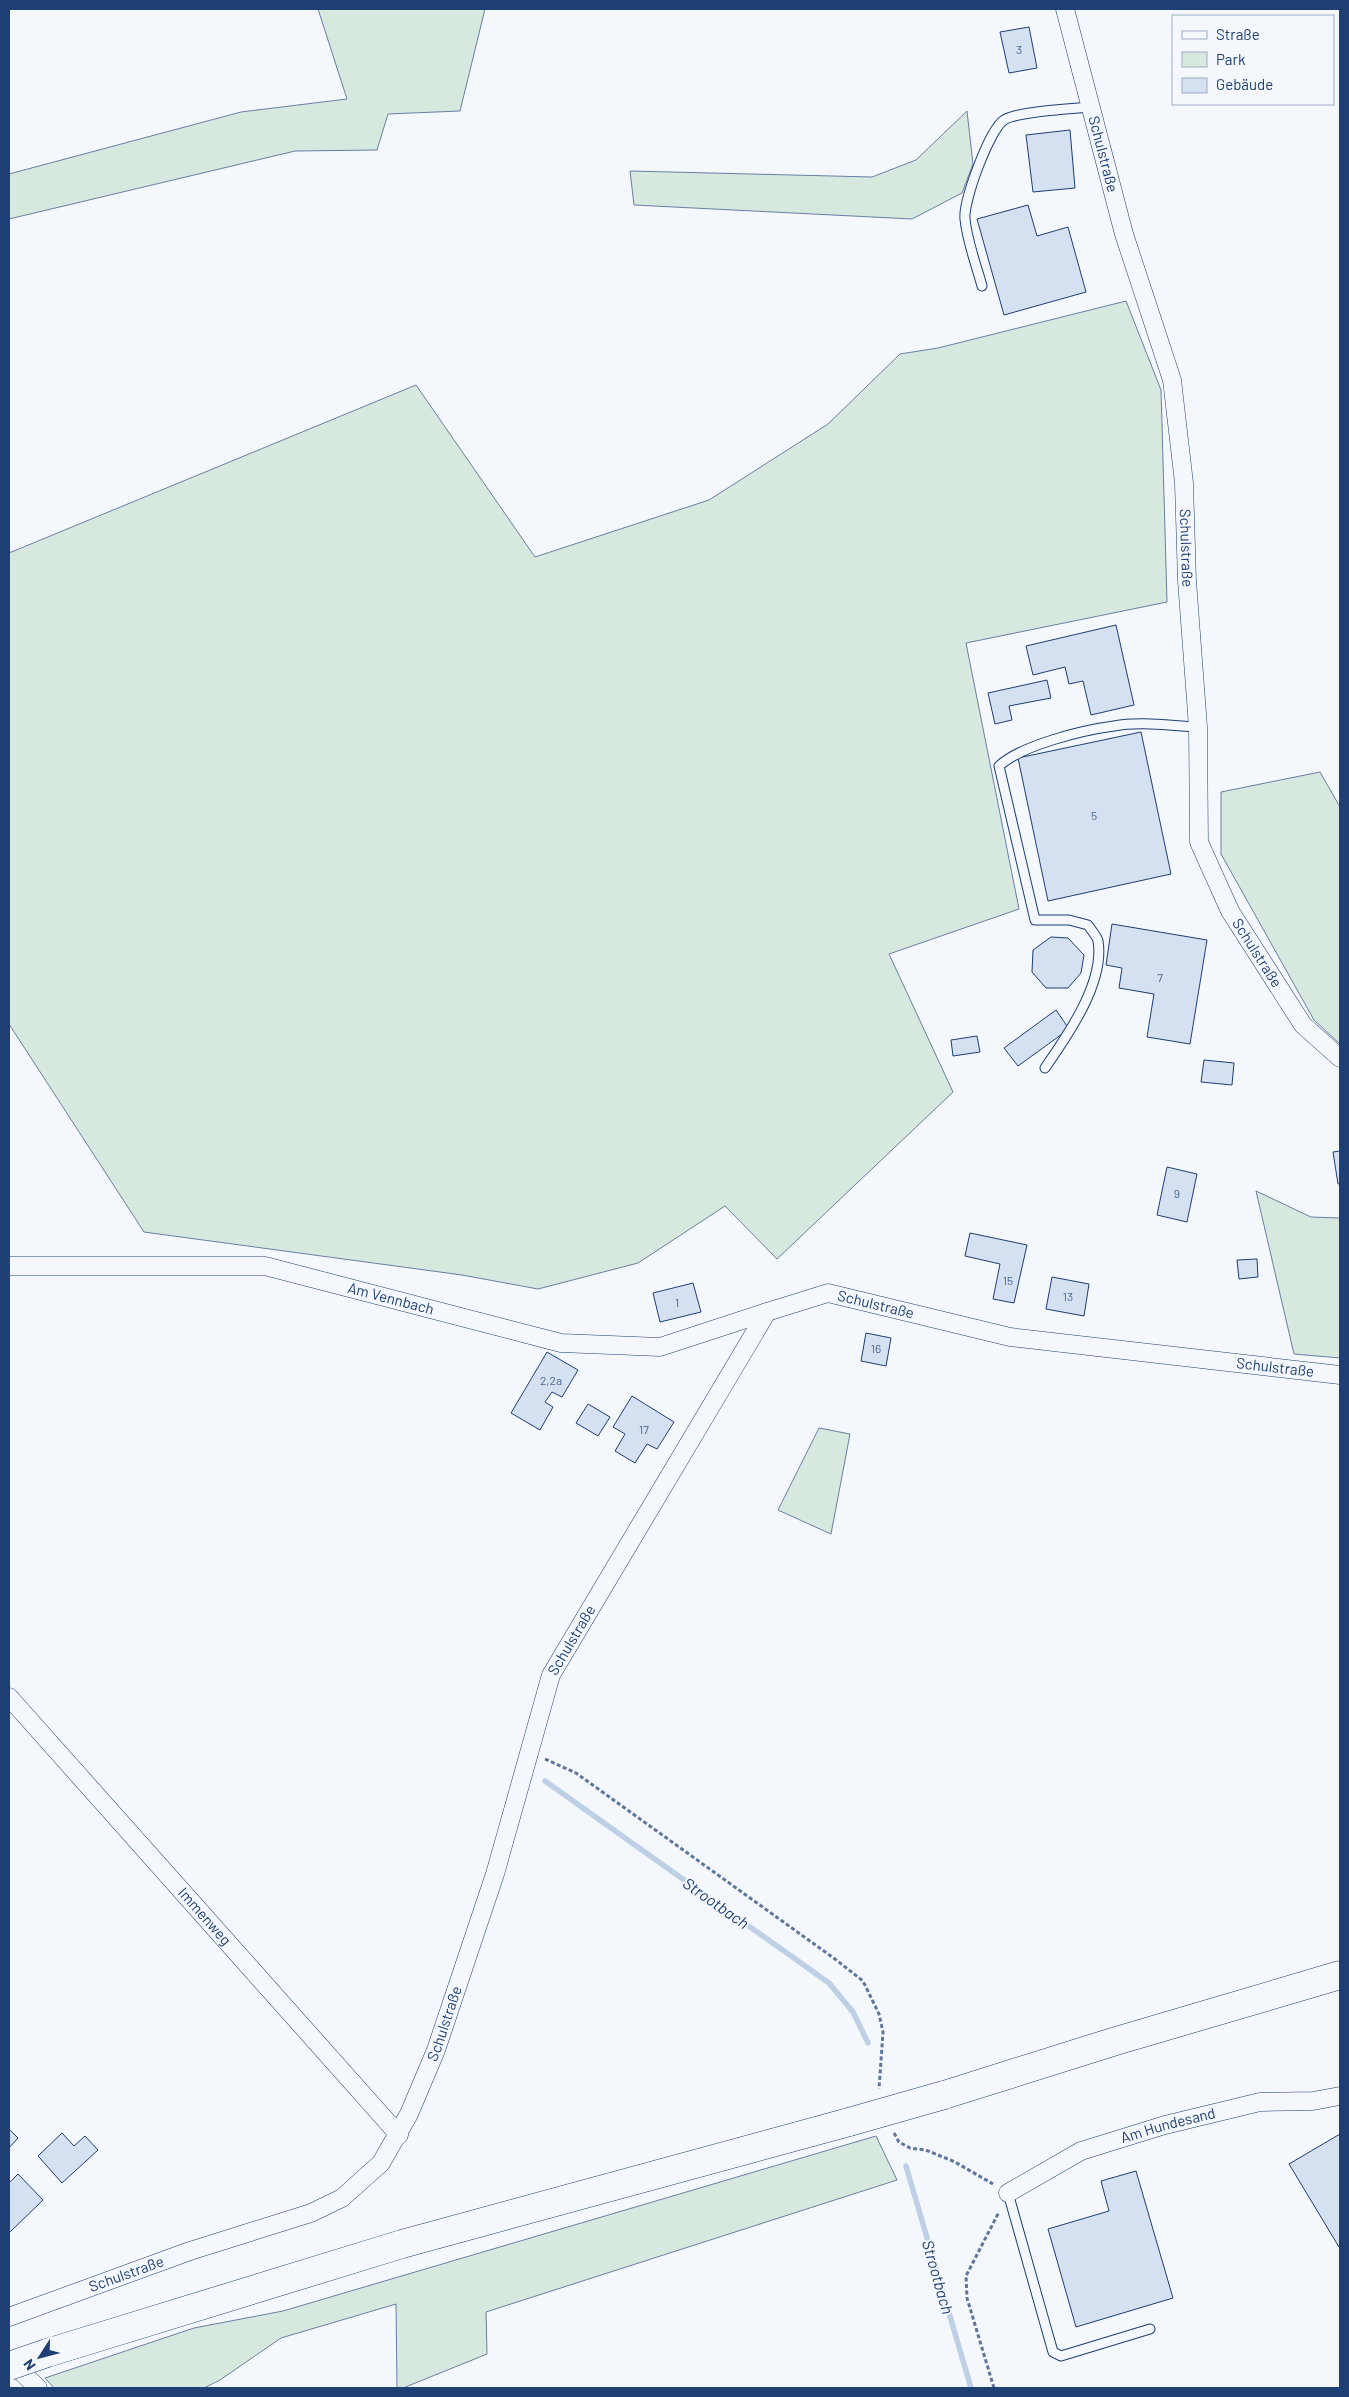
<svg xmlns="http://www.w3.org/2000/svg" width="1349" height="2397" viewBox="0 0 1349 2397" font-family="Barlow,sans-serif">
<rect width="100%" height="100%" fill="#f4f7fb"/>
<g fill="#d7e8df" stroke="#687fa3">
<path d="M318,9H485L460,111L388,114L377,150L295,151L9,219V174L241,112L347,99Z"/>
<path d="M967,111L973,164L962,193L912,219L634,205L630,171L872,177L916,160Z"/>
<path d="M1126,301L1161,390L1167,602L966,643L1019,909L889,954L953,1092L777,1259L725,1206L638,1263L538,1289L462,1275L144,1232L9,1024V553L416,385L535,557L709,500L828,424L900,354L938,348Z"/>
<path d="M1320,772L1340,807V1044L1314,1020L1221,854V792Z"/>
<path d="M1256,1191L1311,1217L1340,1218V1358L1294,1354Z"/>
<path d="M819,1428L850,1434L831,1534L778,1510Z"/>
<path d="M876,2136L897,2180L486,2312L487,2354L403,2388H397L396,2304L281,2338L220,2380L204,2388H54L45,2378L194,2328L283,2311Z"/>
</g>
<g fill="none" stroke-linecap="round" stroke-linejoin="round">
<g stroke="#bed0e5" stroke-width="5.5">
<path d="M545,1781L829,1983L853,2012L868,2043"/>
<path d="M906,2166L971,2388"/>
</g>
</g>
<g fill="#d5e0f0" stroke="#1d3f73">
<path d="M1029,27L1037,68L1009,73L1000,32Z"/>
<path d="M1070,130L1075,188L1033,192L1026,135Z"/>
<path d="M1028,205L1037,236L1068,227L1086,292L1004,315L977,219Z"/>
<path d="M1116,625L1134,705L1091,715L1083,681L1069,684L1065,667L1033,675L1026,646Z"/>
<path d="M1047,680L1051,698L1009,706L1012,720L995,724L988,693Z"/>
<path d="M1141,732L1171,874L1048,901L1018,758Z"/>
<path d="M1112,924L1207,940L1190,1044L1147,1037L1154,994L1119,988L1122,968L1106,965Z"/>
<path d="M1051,937L1068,938L1084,955L1081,973L1068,988H1046L1032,972L1033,950Z"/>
<path d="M1056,1010L1069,1029L1018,1066L1004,1048Z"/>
<path d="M977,1036L980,1052L953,1056L951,1040Z"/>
<path d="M1204,1060L1234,1063L1232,1085L1201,1082Z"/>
<path d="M1340,1151V1184H1338L1333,1152Z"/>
<path d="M1167,1167L1197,1174L1187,1222L1157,1215Z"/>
<path d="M970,1233L1027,1245L1014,1303L993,1299L1000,1264L965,1256Z"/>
<path d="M1257,1259L1258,1277L1239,1279L1237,1260Z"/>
<path d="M1052,1277L1089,1284L1084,1316L1046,1309Z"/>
<path d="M693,1283L701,1312L660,1322L653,1293Z"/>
<path d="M866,1333L891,1338L886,1366L861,1361Z"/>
<path d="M547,1352L578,1370L562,1397L552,1392L545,1402L553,1407L540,1430L511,1413Z"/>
<path d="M632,1396L674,1422L657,1449L647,1444L635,1463L615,1451L625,1434L613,1427Z"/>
<path d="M588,1404L610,1417L598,1436L576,1423Z"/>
<path d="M9,2129L18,2138L9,2148Z"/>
<path d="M62,2133L74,2146L85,2136L98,2150L62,2183L38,2156Z"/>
<path d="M1340,2134V2246L1339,2247L1289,2164Z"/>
<path d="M1136,2171L1173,2298L1076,2327L1048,2229L1109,2211L1101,2181Z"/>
<path d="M18,2174L43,2200L9,2233V2183Z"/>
</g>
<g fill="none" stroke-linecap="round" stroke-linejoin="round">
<defs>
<g id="service">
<path d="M982,286C976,264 967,241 965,219C963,202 989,130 1004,120C1018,111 1071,109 1091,107"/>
<path d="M1045,1068C1067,1036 1105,983 1098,941C1097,936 1091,930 1088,925L1069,920H1035L999,766C1022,745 1083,730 1114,726C1141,721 1171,726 1198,727"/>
<path d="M1008,2193L1053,2352L1061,2356L1150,2329"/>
</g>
<g id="minor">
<path id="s1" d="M1065,9L1124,234L1172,380L1184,483L1187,581L1198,727L1199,842L1230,911L1303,1025L1340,1058"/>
<path id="s2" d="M9,1266H265L561,1343L660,1347L767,1312"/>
<path id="s3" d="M9,1697L399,2135"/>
<path id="s4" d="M1008,2193L1081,2151L1165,2125L1260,2102L1313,2101L1340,2096"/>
<path id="s5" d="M9,2317L190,2251L311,2213L342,2198L381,2163L409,2114L436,2050L495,1874L551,1675L767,1312L828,1293L1010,1337L1340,1375"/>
<path d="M9,2360L38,2388"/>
</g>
<g id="primary">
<path d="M944,2095L1116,2041L1340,1975"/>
<path d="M47,2353L402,2244L849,2122"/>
</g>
</defs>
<use href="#service" stroke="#1d3f73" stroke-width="11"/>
<use href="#minor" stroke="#1d3f73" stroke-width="19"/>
<use href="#primary" stroke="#1d3f73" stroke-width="29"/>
<g stroke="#5e769c" stroke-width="3" stroke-dasharray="4 2.5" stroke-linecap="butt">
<path d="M545,1759L576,1773L835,1959L863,1981L879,2014L883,2032L879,2089"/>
<path d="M894,2133L899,2142L910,2148L926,2150L955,2162L993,2184"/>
<path d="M994,2388L967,2298L966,2276L999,2212"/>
</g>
<use href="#service" stroke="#f4f7fb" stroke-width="9"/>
<use href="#minor" stroke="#f4f7fb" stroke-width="18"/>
<use href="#primary" stroke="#f4f7fb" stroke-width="28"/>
<defs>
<g id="primary-bridge">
<path d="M849,2122L944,2095"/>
<path d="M9,2366L47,2353"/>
</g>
</defs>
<use href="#primary-bridge" stroke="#1d3f73" stroke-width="29" stroke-linecap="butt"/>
<use href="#primary-bridge" stroke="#f4f7fb" stroke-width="28"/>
</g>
<g text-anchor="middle" stroke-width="4" stroke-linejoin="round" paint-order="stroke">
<g font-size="12" fill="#4b6792">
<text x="1019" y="54">3</text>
<text x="1094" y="820">5</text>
<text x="1160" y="982">7</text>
<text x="1177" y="1198">9</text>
<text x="1008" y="1285">15</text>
<text x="1068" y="1301">13</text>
<text x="677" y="1307">1</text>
<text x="876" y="1353">16</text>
<text x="551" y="1385">2,2a</text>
<text x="644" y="1434">17</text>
</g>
<g font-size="15" fill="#1d3f73" stroke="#f4f7fb">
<text dy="5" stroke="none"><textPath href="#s1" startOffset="150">Schulstraße</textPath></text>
<text dy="5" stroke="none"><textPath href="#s1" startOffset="555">Schulstraße</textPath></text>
<text dy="5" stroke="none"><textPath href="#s1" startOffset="975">Schulstraße</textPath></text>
<text dy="5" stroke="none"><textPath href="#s2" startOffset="386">Am Vennbach</textPath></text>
<text dy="5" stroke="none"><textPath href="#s5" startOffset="1460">Schulstraße</textPath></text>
<text dy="5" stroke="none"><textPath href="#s5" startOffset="1865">Schulstraße</textPath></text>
<text dy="5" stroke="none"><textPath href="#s5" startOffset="965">Schulstraße</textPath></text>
<text dy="5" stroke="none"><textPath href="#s3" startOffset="294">Immenweg</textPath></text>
<text dy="5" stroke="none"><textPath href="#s5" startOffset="560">Schulstraße</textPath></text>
<text dy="5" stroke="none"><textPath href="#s4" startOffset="175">Am Hundesand</textPath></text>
<text dy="5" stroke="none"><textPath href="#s5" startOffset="125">Schulstraße</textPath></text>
</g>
<g font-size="16" font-style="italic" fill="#1d3f73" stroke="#f4f7fb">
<text transform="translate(716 1903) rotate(35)" y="6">Strootbach</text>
<text transform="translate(938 2277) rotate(74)" y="6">Strootbach</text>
</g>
</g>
<rect width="1349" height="2397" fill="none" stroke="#1d3f73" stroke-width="20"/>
<rect x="1172" y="15" width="162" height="90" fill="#f4f7fb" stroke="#9eadc5"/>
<rect x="1182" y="31" width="25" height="8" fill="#f4f7fb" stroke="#9eadc5"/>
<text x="1216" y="40" font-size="15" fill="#1d3f73">Straße</text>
<rect x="1182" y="52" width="25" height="15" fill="#d7e8df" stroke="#9eadc5"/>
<text x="1216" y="65" font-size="15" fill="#1d3f73">Park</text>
<rect x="1182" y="78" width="25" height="15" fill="#d5e0f0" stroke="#9eadc5"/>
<text x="1216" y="90" font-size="15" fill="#1d3f73">Gebäude</text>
<g transform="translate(40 2357) rotate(234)" stroke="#f4f7fb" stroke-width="4" paint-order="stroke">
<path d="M0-4L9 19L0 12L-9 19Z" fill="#1d3f73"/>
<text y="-8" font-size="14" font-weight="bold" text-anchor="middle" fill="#1d3f73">N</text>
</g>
</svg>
